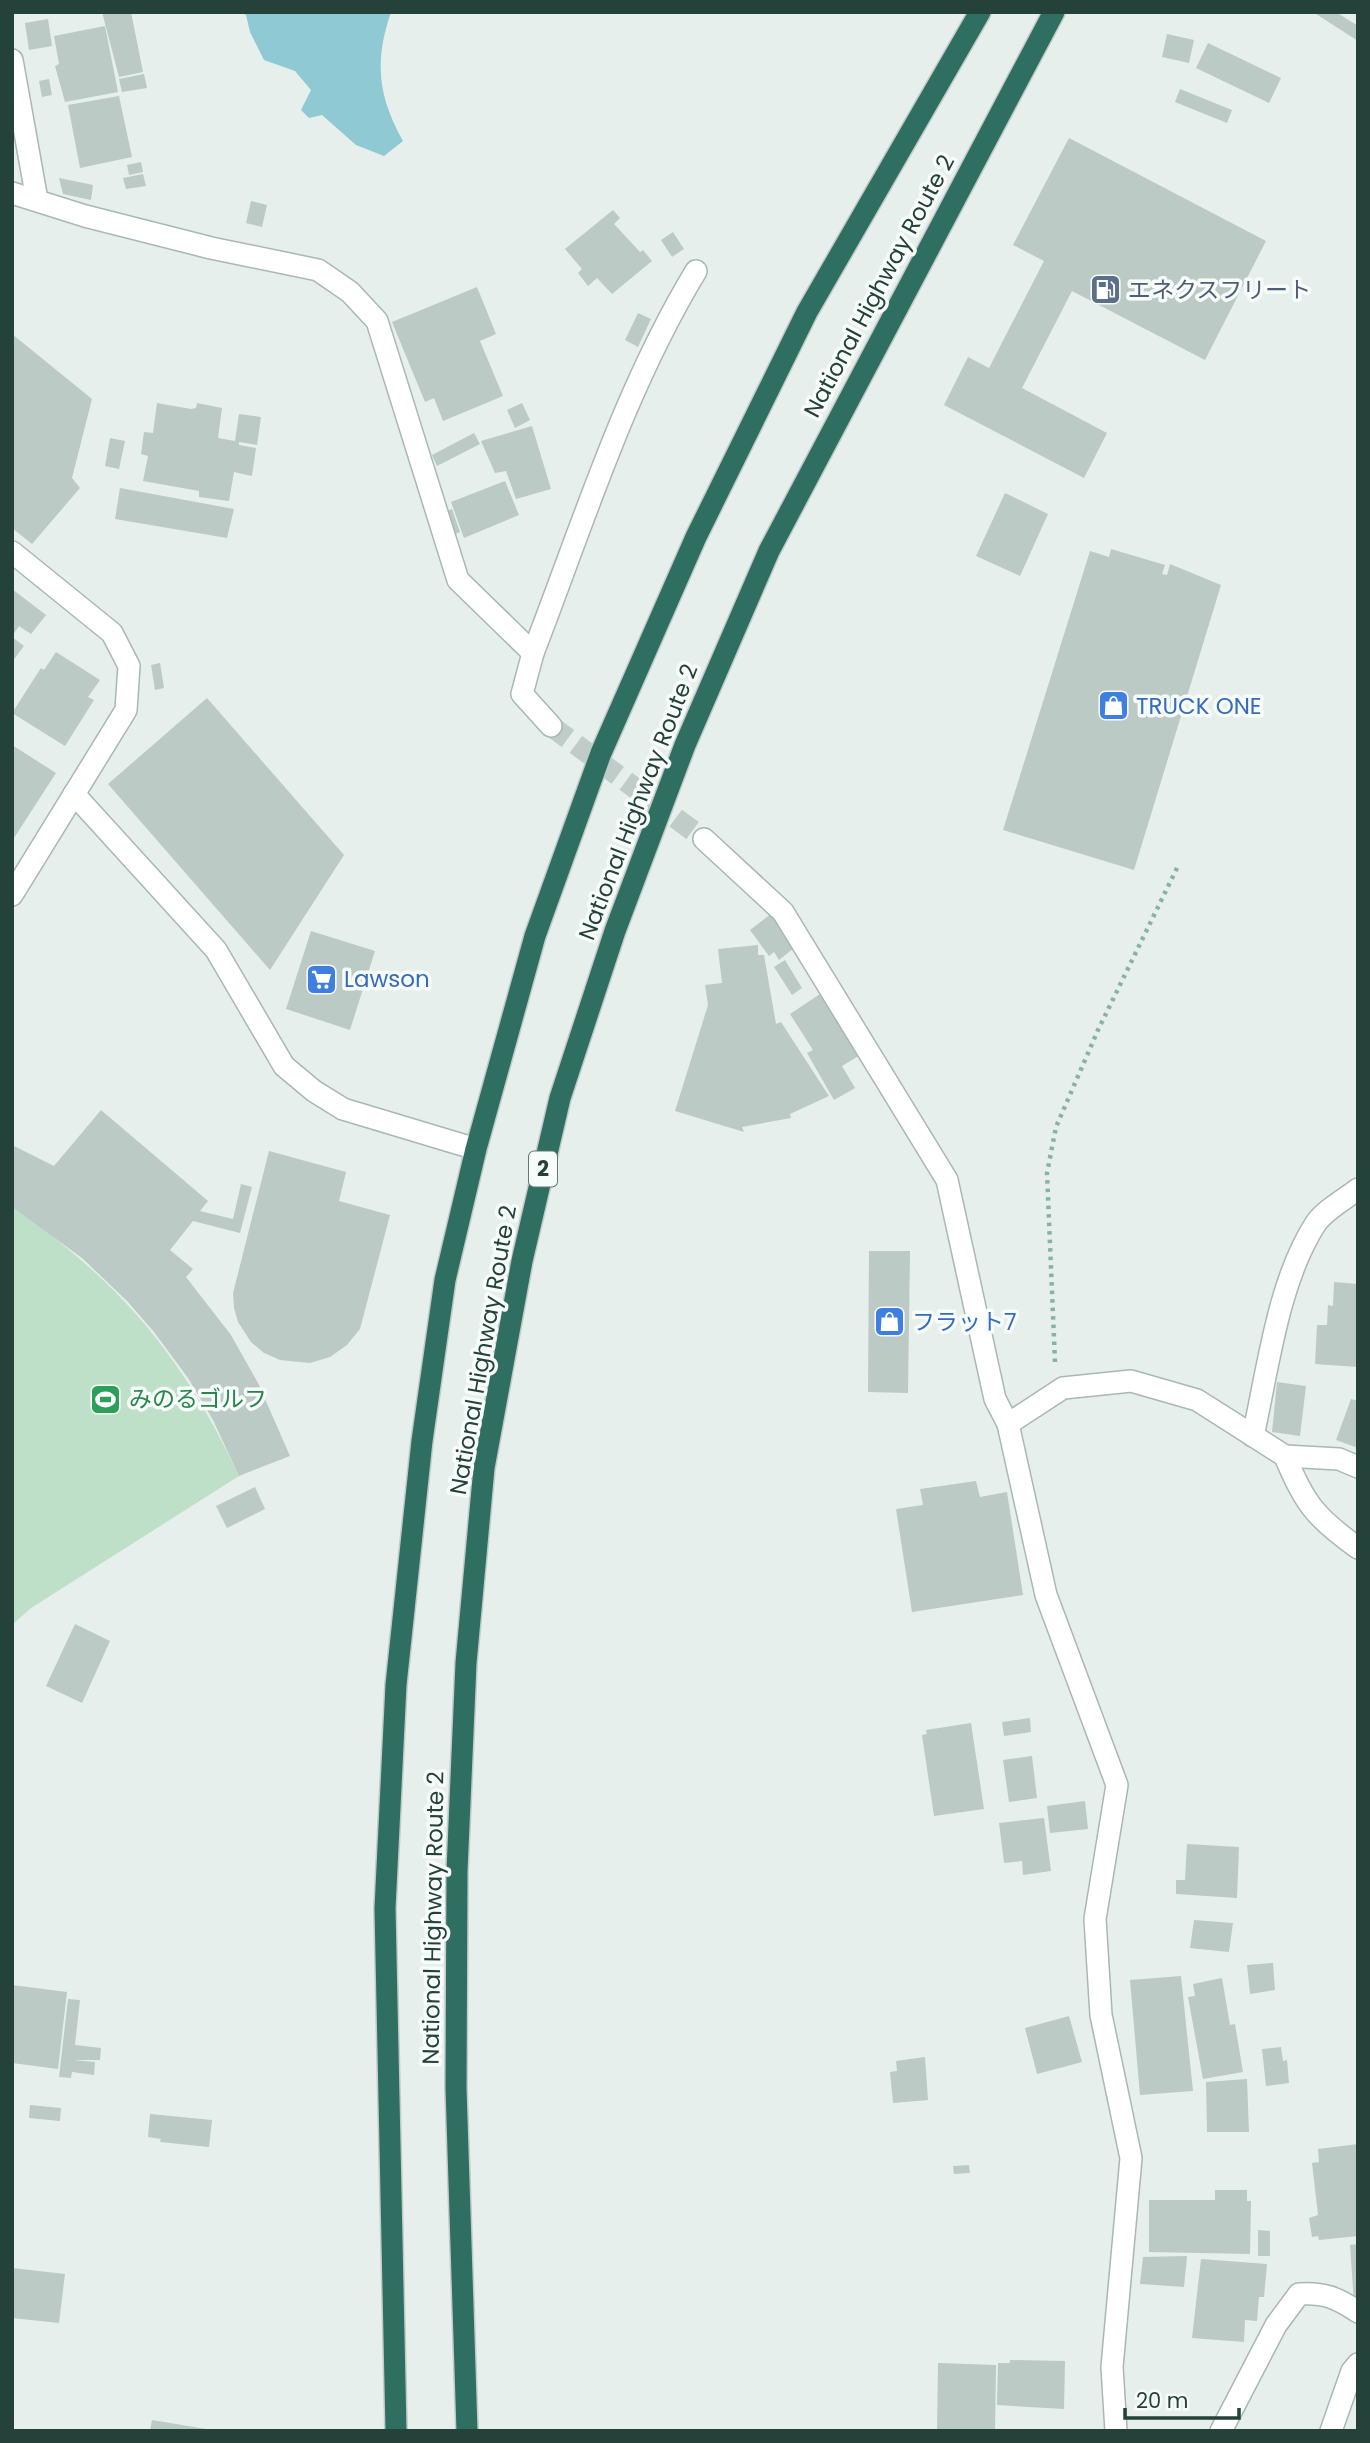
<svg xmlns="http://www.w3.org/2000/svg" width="1370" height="2443" viewBox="0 0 1370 2443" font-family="Poppins,'Noto Sans JP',sans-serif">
<rect width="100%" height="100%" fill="#e6efeb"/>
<path fill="#bfe0c8" d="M12,1207C121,1282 183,1357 239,1476L31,1608L12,1625Z"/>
<path fill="#8ec9d4" d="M240,12H391C374,62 378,96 403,141L384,156L356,145L322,115L309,118L301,110L311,90L295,71L264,60L250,32L246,15Z"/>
<g fill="#bbcac4">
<path d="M102,12H131L143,72L119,77Z"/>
<path d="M1313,12H1336L1358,26V41Z"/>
<path d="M48,19L52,46L29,50L25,23Z"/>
<path d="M105,26L118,92L65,102L55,66L59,64L54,36Z"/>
<path d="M1167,34L1194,40L1189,63L1162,57Z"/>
<path d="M1208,43L1281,78L1269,103L1196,68Z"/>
<path d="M144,74L147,88L122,92L119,79Z"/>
<path d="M49,79L52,95L42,97L39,81Z"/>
<path d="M1180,89L1232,110L1227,123L1175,102Z"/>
<path d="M119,96L132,157L80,168L68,105Z"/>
<path d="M1069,138L1266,241L1205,360L1072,291L1022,388L1107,433L1084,478L944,405L968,357L989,368L1044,261L1013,245Z"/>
<path d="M141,162L143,172L129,175L127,165Z"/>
<path d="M143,174L146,186L126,189L123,178Z"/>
<path d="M59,178L93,185L91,200L63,194Z"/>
<path d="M251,201L267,205L262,227L246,223Z"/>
<path d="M613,210L620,218L614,224L640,252L643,250L652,261L612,294L597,278L588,286L578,273L582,269L565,249Z"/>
<path d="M673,232L684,249L672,257L661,240Z"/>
<path d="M477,287L496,334L480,341L503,396L443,421L434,398L425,402L392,322Z"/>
<path d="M638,313L651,319L638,347L625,340Z"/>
<path d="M12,334L92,399L72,478L80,488L32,544L12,528Z"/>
<path d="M157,403L191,409L196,408L197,403L222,408L218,438L235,441L239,414L261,417L257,445L239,442V445L256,448L252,476L234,472L229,501L199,497V491L143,481L148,456L141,454L144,432L153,433Z"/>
<path d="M522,403L530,420L515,428L507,410Z"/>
<path d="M532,426L551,489L516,499L506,471L495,473L481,441Z"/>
<path d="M474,433L480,444L437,466L432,455Z"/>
<path d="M110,438L125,441L119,469L105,466Z"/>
<path d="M505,481L519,515L464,538L451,502Z"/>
<path d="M120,488L234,509L227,538L115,519Z"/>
<path d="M1005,493L1048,514L1020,576L976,556Z"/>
<path d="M452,509L460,532L451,536L442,513Z"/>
<path d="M1111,549L1165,565L1162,574L1167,575L1170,564L1221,585L1134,870L1003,830L1090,551L1109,557Z"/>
<path d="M12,589L46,615L31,634L19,626L12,636Z"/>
<path d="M12,637L24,646L12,662Z"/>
<path d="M56,652L100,680L88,697L94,700L65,746L12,713L41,668L44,670Z"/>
<path d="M160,663L164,688L155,690L151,665Z"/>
<path d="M207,698L344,855L270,970L108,784Z"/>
<path d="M12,745L56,773L12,841Z"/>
<path d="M771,914L798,945L779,960L774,952L769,956L750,930Z"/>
<path d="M311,931L375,951L350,1030L286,1009Z"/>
<path d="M758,945V955H764L776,1024L781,1022L829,1096L790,1114L791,1118L742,1127L744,1132L675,1111L708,1005L705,985L722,983L718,949Z"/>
<path d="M785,960L802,988L792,995L774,967Z"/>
<path d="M820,994L865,1052L842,1066L855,1088L834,1100L807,1053L813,1050L790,1014Z"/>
<path d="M101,1110L208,1201L200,1211L233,1219L241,1184L252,1187L240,1233L193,1221L170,1250L193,1269L186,1277L231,1335L258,1383L290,1456L239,1476L213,1420L188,1378L154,1332L127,1301L82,1258L12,1207V1145L54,1166Z"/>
<path d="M269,1151L346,1172L339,1201L390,1215L360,1329L347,1345L330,1357L310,1363L280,1360L264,1353L251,1342L238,1322L234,1308L233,1293Z"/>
<path d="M869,1251H910L908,1393L868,1392Z"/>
<path d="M1334,1282L1358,1284V1367L1315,1364L1317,1325H1327L1328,1305L1333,1306Z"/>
<path d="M1277,1382L1306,1386L1300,1436L1272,1432Z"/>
<path d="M1351,1399L1358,1401V1448L1336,1440Z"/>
<path d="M976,1481L980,1497L1007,1492L1023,1595L912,1612L896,1509L923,1505L920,1489Z"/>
<path d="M255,1487L265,1509L227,1528L216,1506Z"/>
<path d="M75,1624L110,1641L82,1703L46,1686Z"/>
<path d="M1030,1718L1031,1732L1004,1736L1002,1722Z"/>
<path d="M971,1723L984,1809L934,1816L922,1735L927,1734L926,1730Z"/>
<path d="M1032,1756L1037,1798L1009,1802L1003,1760Z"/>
<path d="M1085,1801L1088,1829L1050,1833L1047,1806Z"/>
<path d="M1044,1818L1051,1871L1023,1875L1022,1861L1004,1863L999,1823Z"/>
<path d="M1187,1844L1239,1847L1237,1898L1176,1894V1880H1185Z"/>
<path d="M1194,1920L1233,1923L1229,1952L1190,1948Z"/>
<path d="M1273,1963L1275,1990L1250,1994L1247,1965Z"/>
<path d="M1181,1976L1193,2091L1140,2095L1130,1980Z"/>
<path d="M1222,1978L1230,2025L1235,2024L1243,2072L1203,2079L1188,1997L1195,1996L1193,1984Z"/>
<path d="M12,1985L67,1992L58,2069L12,2063Z"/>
<path d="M68,1999L80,2000L75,2045L101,2048L100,2060H73L95,2062L94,2075L72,2072L71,2078L59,2077Z"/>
<path d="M1069,2016L1082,2062L1037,2074L1025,2028Z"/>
<path d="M1281,2047L1283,2061L1287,2060L1289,2083L1266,2086L1262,2049Z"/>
<path d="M925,2057L928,2100L893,2103L890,2072L897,2071L896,2061Z"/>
<path d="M1247,2079L1249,2132H1207L1206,2082Z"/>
<path d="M30,2105L61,2108L60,2121L29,2118Z"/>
<path d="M150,2114L212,2120L209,2147L160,2142L161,2139L148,2137Z"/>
<path d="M1358,2144V2236L1319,2240L1318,2236L1312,2237L1309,2218L1318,2215L1312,2163L1319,2162L1318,2149Z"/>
<path d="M969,2165L970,2173L954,2174L953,2166Z"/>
<path d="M1215,2190H1247V2201H1251L1250,2254L1149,2252V2200H1215Z"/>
<path d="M1258,2230L1270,2231V2256H1258Z"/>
<path d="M1358,2244V2303H1354L1350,2245Z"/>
<path d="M1187,2256L1184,2287L1140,2284L1143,2257Z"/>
<path d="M1201,2259L1267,2264L1264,2297H1259L1257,2321L1245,2320L1244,2342L1192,2338Z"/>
<path d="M12,2268L65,2274L59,2323L12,2318Z"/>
<path d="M1010,2360L1065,2361L1064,2409L997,2405L998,2363H1010Z"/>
<path d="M938,2363L996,2365L995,2431H937Z"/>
<path d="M152,2420L206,2429V2431H150Z"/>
</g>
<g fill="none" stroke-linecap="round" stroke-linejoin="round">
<path stroke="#bfccc8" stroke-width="21" stroke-dasharray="21 10" stroke-linecap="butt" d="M551,726L704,839"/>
<defs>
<g id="minor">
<path d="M12,60L37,200"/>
<path d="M12,193L85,216L211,248L318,270L350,292L377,321L458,580L533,653L522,694L551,726"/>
<path d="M12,552L112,633L129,666L126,710L12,895"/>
<path d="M533,653C583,524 624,390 696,271"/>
<path d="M74,794L216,950L284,1066L314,1091L343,1109L476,1149"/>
<path d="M704,839L783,912L947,1180L995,1399L1008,1424L1046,1595L1117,1785L1095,1919L1101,2015L1131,2158L1112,2367L1116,2431"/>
<path d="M1008,1424L1063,1388L1131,1381L1197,1400L1285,1456L1339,1459L1358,1467"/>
<path d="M1253,1436C1268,1369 1278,1281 1316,1223C1325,1210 1345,1199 1358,1189"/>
<path d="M1285,1456C1304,1503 1316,1518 1358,1548"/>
<path d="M1221,2431L1276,2325L1299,2294C1323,2292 1338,2298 1358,2312"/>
<path d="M1331,2431L1352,2371L1358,2364"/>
</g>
<g id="highway">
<path d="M396,2431L385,1908L396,1685L422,1441L445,1280L476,1149L535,936L601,753L696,537L807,312L980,12"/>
<path d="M467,2431L456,2088L457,1871L466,1663L484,1468L522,1261L560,1098L615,931L685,745L769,551L1054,12"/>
</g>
</defs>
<use href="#minor" stroke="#a8b8b2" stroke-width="24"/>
<use href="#highway" stroke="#c2cac8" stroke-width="24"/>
<path stroke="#86b3a5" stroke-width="4.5" stroke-dasharray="3.5 5" stroke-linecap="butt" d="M1055,1362L1047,1173L1056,1127L1098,1030L1178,866"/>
<use href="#minor" stroke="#fff" stroke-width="21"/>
<use href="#highway" stroke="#2f6f62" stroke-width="21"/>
</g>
<defs>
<symbol id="fuel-square" viewBox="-11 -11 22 22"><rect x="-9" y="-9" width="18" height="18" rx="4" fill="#5c6f8a" stroke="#f7fbf9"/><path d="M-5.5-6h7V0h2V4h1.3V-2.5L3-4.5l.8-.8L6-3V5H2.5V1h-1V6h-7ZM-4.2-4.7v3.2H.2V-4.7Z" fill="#fff"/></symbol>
<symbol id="shop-square" viewBox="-11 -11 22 22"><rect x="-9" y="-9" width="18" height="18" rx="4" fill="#3f7fe0" stroke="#f7fbf9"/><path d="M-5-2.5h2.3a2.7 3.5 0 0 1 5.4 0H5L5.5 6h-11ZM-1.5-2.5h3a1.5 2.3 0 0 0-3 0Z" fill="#fff"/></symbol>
<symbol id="supermarket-square" viewBox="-11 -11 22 22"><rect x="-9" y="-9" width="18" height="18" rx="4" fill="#3f7fe0" stroke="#f7fbf9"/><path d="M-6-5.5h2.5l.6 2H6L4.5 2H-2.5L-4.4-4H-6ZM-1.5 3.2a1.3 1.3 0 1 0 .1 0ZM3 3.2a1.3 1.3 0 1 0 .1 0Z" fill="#fff"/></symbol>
<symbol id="stadium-square" viewBox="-11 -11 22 22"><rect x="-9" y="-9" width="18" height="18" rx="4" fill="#2e9e5b" stroke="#f7fbf9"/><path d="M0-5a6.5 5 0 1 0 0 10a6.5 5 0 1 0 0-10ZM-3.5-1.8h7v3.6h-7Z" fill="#fff"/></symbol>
</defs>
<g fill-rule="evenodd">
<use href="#fuel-square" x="1088" y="272" width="35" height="35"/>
<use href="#shop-square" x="1096" y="688" width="35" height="35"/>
<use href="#supermarket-square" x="304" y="962" width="35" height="35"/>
<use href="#shop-square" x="872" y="1304" width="35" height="35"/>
<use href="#stadium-square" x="88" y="1382" width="35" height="35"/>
</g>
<g text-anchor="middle" stroke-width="7" stroke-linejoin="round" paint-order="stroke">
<rect fill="#f7fbf9" stroke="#637a73" stroke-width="2" x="529" y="1151.5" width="28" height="35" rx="5"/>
<g font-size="21" font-weight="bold" fill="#24423a">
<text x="543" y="1176">2</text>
</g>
<g font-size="23" fill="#24423a" stroke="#f7fbf9">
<text transform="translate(879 286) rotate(-62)" y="8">National Highway Route 2</text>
<text transform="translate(638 802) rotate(-69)" y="8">National Highway Route 2</text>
<text transform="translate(483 1350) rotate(-80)" y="8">National Highway Route 2</text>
<text transform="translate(433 1918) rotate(-89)" y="8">National Highway Route 2</text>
</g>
<g font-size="23" fill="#4e5e75" stroke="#f7fbf9" text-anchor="start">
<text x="1128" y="298">エネクスフリート</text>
</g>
<g font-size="23" fill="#366cbe" stroke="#f7fbf9" text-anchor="start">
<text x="1136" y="714">TRUCK ONE</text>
<text x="344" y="987">Lawson</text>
<text x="912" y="1330">フラット7</text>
</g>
<g font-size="23" fill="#27864d" stroke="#f7fbf9" text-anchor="start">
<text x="129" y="1407">みのるゴルフ</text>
</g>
</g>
<rect width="1370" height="2443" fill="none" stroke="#24423a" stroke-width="28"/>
<path d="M1125 2408v10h114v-10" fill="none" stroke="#24423a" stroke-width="3.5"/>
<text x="1136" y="2408" font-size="21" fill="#24423a" stroke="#f7fbf9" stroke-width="5" paint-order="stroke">20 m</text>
</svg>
